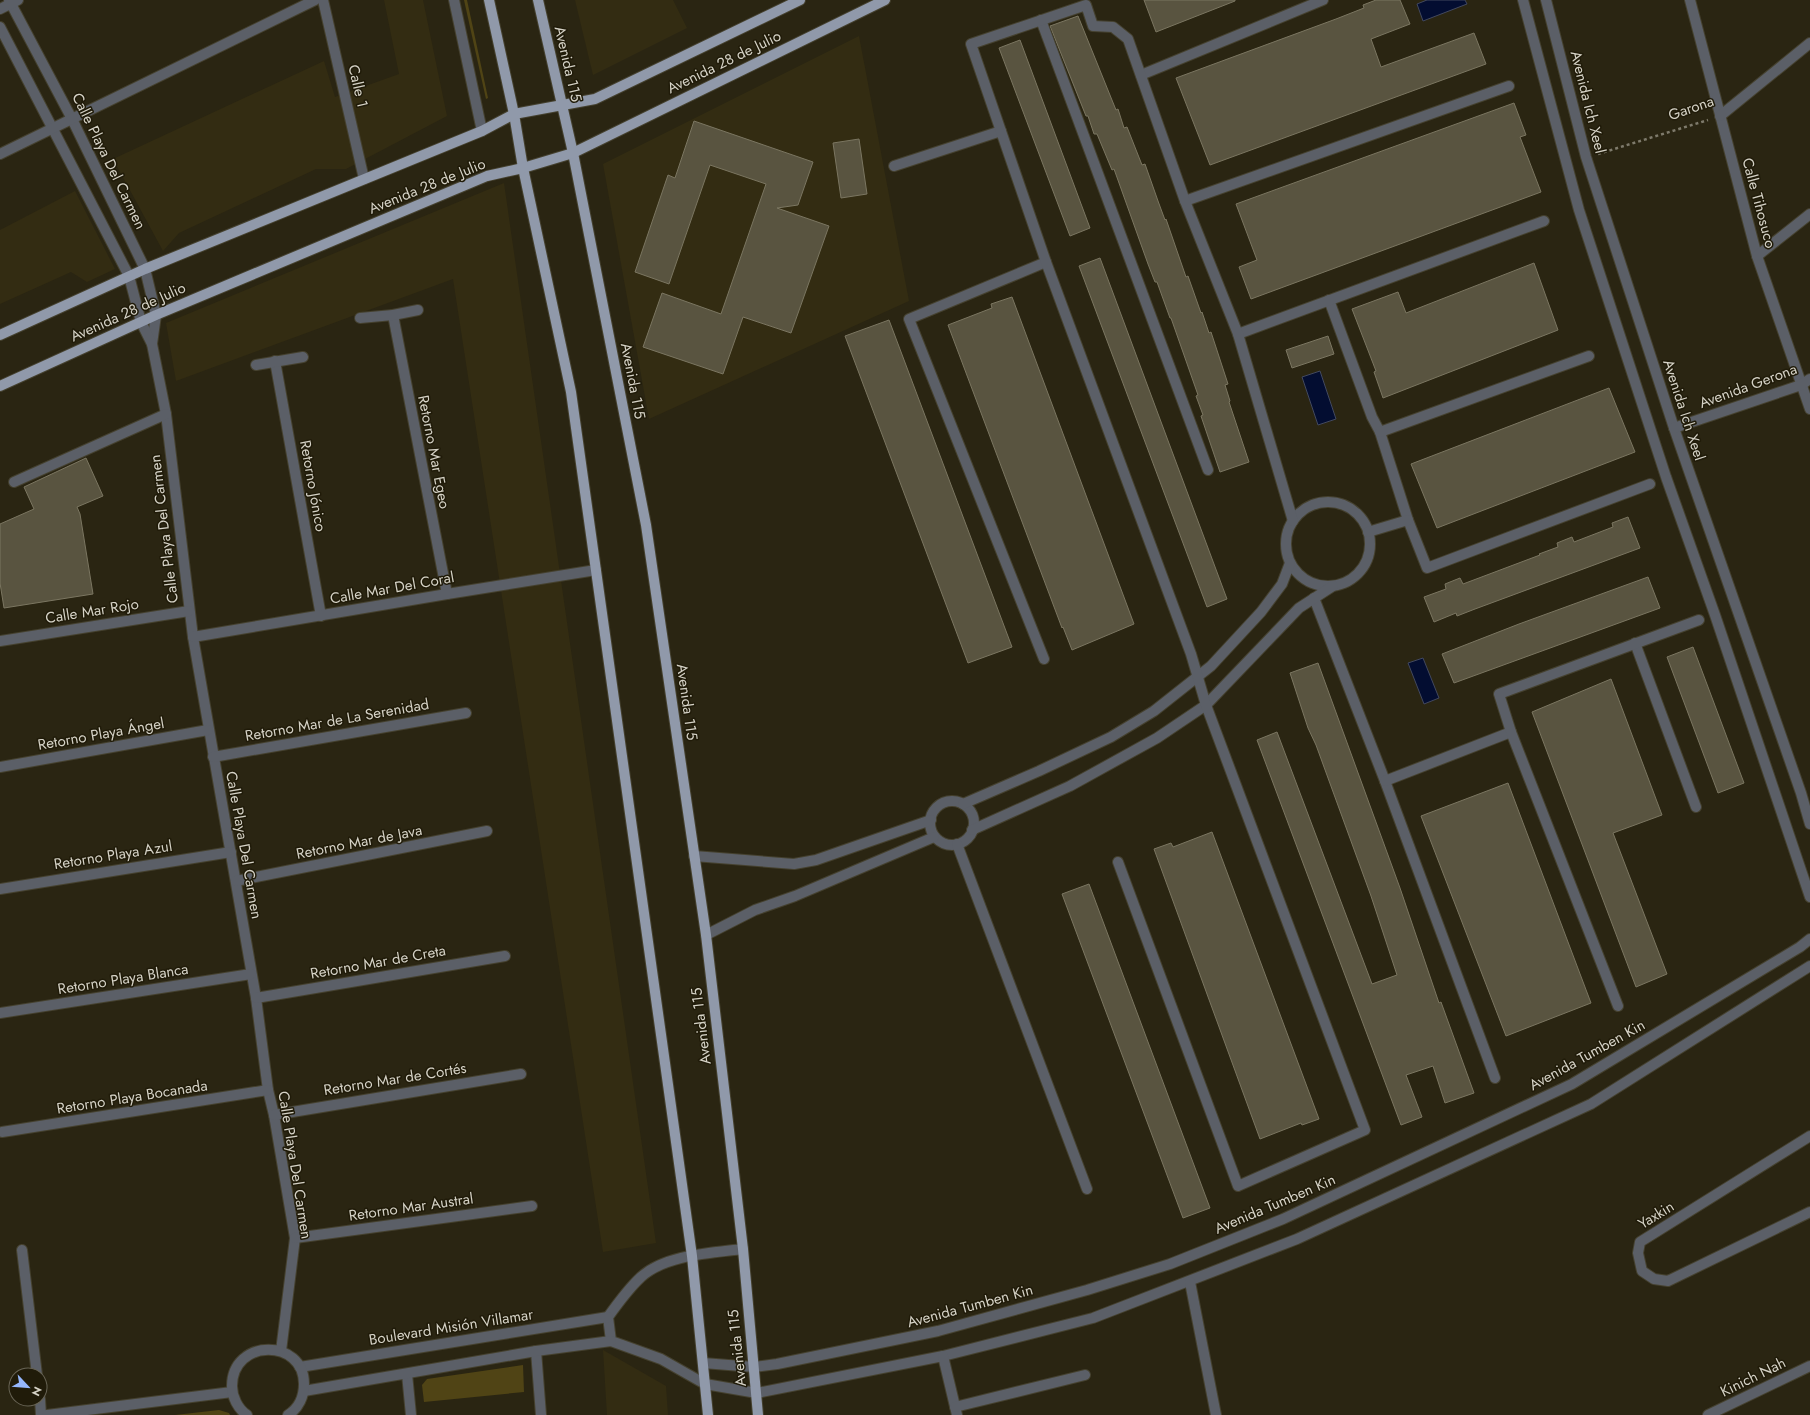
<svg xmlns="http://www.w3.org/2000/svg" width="1810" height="1415" viewBox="0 0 1810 1415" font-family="Jost,sans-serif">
<rect width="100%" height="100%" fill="#2a2512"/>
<g fill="#332c12">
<path d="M384,0H423L447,116L346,169H316L179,233L163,251L113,159L324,61L335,97L399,74Z"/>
<path d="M575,0H673L687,28L593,75Z"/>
<path d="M859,36L909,301L649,419L603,164Z"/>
<path d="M504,183L656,1243L603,1252L453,279L176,381L166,323Z"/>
<path d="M75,191L115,269L87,282L71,272L0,304V230Z"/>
<path d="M603,1350L666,1386L668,1415H607Z"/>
</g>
<g fill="#504415">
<path d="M464,0H467L488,98L486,99Z"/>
<path d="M523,1365L524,1392L424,1402L422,1385L427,1379Z"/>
<path d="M219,1410L229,1413L230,1415H175Z"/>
</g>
<g fill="#030d31" stroke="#42485e">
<path d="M1427,0H1465L1467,4L1423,21L1417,4Z"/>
<path d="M1320,371L1336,419L1318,425L1302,377Z"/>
<path d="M1423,658L1439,698L1424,704L1408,663Z"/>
</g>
<g fill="#595440" stroke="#7b7661">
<path d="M1144,0H1235V1L1156,32Z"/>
<path d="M1376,0H1400L1410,24L1371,39L1381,67L1474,33L1486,64L1210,165L1176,78L1336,19L1364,8L1363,5Z"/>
<path d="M1078,16L1116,110L1118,109L1124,128L1127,127L1142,165L1145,164L1158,201L1165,220L1166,219L1186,277L1188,276L1201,313L1202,312L1209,333L1211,332L1228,384L1225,385L1230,401L1229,402L1249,462L1220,472L1201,416L1203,415L1196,396L1198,395L1171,318H1170L1157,282H1155L1148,264L1114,169L1112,170L1097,134H1094L1088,116H1086L1050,26Z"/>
<path d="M1020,40L1090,228L1070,236L999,48Z"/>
<path d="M1514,103L1526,135L1520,137L1541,192L1251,299L1239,267L1257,260L1236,204Z"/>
<path d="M694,121L813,162L798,205L777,208L829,226L791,333L743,317L723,374L643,347L662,293L721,314L766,184L710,165L669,284L635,272L668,175L675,178Z"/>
<path d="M859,139L867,194L841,198L833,143Z"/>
<path d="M1100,258L1227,599L1207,607L1079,266Z"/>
<path d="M1534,263L1558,330L1383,398L1374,372L1376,371L1352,309L1398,292L1406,313Z"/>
<path d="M1012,297L1134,624L1072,650L1063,627L1062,628L948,325L992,308L991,304Z"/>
<path d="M889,320L1012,647L968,663L845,336Z"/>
<path d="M1328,336L1334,354L1292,368L1286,350Z"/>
<path d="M1609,388L1635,452L1437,528L1411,464Z"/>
<path d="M86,458L103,496L77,507L80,514L93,594L4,608L0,583V524L34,509L24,487Z"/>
<path d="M1628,517L1640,548L1475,609L1457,616L1456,613L1434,622L1424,597L1446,589L1445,584L1460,578L1463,584L1540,555L1539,554L1558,547L1557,543L1572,537L1574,542L1613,527L1612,523Z"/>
<path d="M1648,577L1660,608L1454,683L1442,654L1519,624Z"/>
<path d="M1693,647L1744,783L1718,793L1667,657Z"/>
<path d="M1318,663L1400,888L1439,1003L1441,1002L1474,1093L1445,1103L1433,1066L1406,1075L1422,1117L1401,1125L1257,740L1277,732L1372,984L1397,975L1371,896L1316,745L1308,728L1290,673Z"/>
<path d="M1611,679L1662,815L1613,833L1667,974L1636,987L1532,712Z"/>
<path d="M1508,783L1591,1003L1506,1036L1421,816Z"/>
<path d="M1212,832L1319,1119L1302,1125L1301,1123L1260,1139L1154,849L1171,843L1173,847Z"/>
<path d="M1089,884L1210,1208L1183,1218L1062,894Z"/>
</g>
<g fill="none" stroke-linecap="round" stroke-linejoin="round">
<defs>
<g id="minor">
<path d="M9,0L72,119L145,269L156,315L152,344"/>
<path d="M323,0L364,179"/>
<path d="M454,0L482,131"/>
<path d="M1523,0L1579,210L1666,477L1715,615L1810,897"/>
<path d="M1546,0L1586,157L1674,428L1801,793L1810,824"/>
<path d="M1690,0L1757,256L1810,409"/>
<path d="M0,9L18,0"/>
<path d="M1041,20L1208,470"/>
<path d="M0,27L129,276L141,322L152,344L166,414L193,637L256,998L268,1090L274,1115L295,1238L281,1351"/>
<path d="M1141,75L1323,0"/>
<path d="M1720,116L1810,43"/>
<path d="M0,154L315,0"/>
<path d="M894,166L1001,131"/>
<path d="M1185,201L1509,86"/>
<path d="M1757,256L1810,214"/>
<path d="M1329,300L1372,417L1380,432L1408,520L1427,568L1650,484"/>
<path d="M393,315L447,594"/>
<path d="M360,318L393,315L418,310"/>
<path d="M1238,334L1544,221"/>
<path d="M275,361L321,616"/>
<path d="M256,365L303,357"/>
<path d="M1674,428L1801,385L1810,379"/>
<path d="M1380,432L1589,356"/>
<path d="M14,482L166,414"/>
<circle cx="1328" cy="544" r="42"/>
<path d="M1368,532L1408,520"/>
<path d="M1314,598L1385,781L1495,1078"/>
<path d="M193,637L447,594L596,570"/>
<path d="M0,641L189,611"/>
<path d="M1635,643L1696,807"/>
<path d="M1044,659L909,319L1046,262"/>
<path d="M213,757L466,713"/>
<path d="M0,767L208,730"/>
<path d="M1385,781L1511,732"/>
<circle cx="952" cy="823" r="22"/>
<path d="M963,804L1039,771L1111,737L1154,711L1211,666L1261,612L1282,584L1290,563"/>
<path d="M972,830L1070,786L1157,738L1206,705L1299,608L1333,586"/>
<path d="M957,844L1087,1189"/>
<path d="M694,856L794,864L816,860L931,820"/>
<path d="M1118,862L1238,1186L1365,1130L1206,705L1191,654L1046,262L971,44L1086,5L1093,26L1113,27L1128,39L1185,201L1238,334L1293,521"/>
<path d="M236,881L487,831"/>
<path d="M0,889L231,852"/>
<path d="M706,935L755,910L795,896L934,837"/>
<path d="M256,998L505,956"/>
<path d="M1618,1006L1511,732L1499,694L1699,620"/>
<path d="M0,1013L251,974"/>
<path d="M274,1115L521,1074"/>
<path d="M2,1132L268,1090"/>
<path d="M1810,1136L1640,1242L1638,1253L1642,1271L1654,1279L1668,1281L1810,1212"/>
<path d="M295,1238L532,1206"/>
<path d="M743,1249C711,1253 665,1255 641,1277C628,1289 618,1303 608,1317L611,1341L661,1359L705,1384L757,1393L943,1356L1093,1318L1297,1239L1591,1104L1810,966"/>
<path d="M22,1250L37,1375"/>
<path d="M1190,1282L1216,1415"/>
<path d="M536,1351L541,1415"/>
<path d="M943,1356L957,1415"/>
<path d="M703,1363L754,1367L777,1364L938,1331L1087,1290L1170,1264L1283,1219L1572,1084L1800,947L1810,939"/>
<path d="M300,1367L608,1317"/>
<path d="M407,1374L411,1415"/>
<path d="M304,1391L536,1351L611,1341"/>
<path d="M40,1399L41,1415"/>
<path d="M955,1407L1085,1375"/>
<path d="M47,1415L232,1392"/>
<path d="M247,1415C238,1409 232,1397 232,1386C232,1338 304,1338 304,1384C304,1396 299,1408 288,1415"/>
<path d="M1708,1415L1810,1366"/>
</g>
<g id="major">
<path d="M489,0L514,114L523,168L571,392L692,1256L708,1415"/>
<path d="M538,0L573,153L646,525L706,935L743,1249L758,1415"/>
<path d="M0,335L145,269L482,131L514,114L595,99L800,0"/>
<path d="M0,386L156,315L487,176L523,168L573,153L885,0"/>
</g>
</defs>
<use href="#minor" stroke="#45412f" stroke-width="12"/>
<use href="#major" stroke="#45412f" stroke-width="12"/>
<path stroke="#7e7a6b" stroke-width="2.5" stroke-dasharray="3 3" stroke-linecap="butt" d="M1598,154L1708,120"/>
<use href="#minor" stroke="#5b5f67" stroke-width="10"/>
<use href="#major" stroke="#9099aa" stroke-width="10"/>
</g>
<g text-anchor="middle" stroke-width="3" stroke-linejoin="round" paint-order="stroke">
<g font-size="15" fill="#d5d2c6" stroke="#201b09">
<text transform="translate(724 62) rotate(-26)" y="5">Avenida 28 de Julio</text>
<text transform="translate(568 64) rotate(77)" y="5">Avenida 115</text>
<text transform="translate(358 86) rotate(77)" y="5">Calle 1</text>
<text transform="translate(1588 102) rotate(76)" y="5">Avenida Ich Xeel</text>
<text transform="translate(1691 108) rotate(-19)" y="5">Garona</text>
<text transform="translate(109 161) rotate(64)" y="5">Calle Playa Del Carmen</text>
<text transform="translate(427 186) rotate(-22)" y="5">Avenida 28 de Julio</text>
<text transform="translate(1759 203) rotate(75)" y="5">Calle Tihosuco</text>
<text transform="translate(128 312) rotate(-24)" y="5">Avenida 28 de Julio</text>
<text transform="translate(633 381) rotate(79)" y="5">Avenida 115</text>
<text transform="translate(1748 386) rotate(-20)" y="5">Avenida Gerona</text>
<text transform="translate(1684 410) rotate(72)" y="5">Avenida Ich Xeel</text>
<text transform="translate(434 452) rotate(79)" y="5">Retorno Mar Egeo</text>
<text transform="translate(313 486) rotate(80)" y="5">Retorno Jónico</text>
<text transform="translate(164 529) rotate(-97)" y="5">Calle Playa Del Carmen</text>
<text transform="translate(392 588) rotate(-10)" y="5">Calle Mar Del Coral</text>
<text transform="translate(92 611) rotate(-9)" y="5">Calle Mar Rojo</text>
<text transform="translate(687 702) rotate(82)" y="5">Avenida 115</text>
<text transform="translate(337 720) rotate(-10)" y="5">Retorno Mar de La Serenidad</text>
<text transform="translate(101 734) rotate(-10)" y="5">Retorno Playa Ángel</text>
<text transform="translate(359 842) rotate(-11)" y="5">Retorno Mar de Java</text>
<text transform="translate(244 845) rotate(80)" y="5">Calle Playa Del Carmen</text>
<text transform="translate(113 855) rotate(-9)" y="5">Retorno Playa Azul</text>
<text transform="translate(378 962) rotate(-10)" y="5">Retorno Mar de Creta</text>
<text transform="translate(123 979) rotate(-9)" y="5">Retorno Playa Blanca</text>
<text transform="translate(701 1026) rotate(-97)" y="5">Avenida 115</text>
<text transform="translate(1587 1055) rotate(-29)" y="5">Avenida Tumben Kin</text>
<text transform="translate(395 1079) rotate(-9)" y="5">Retorno Mar de Cortés</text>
<text transform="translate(132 1097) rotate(-9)" y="5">Retorno Playa Bocanada</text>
<text transform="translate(295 1165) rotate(81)" y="5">Calle Playa Del Carmen</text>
<text transform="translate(1275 1204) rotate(-23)" y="5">Avenida Tumben Kin</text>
<text transform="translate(411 1207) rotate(-8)" y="5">Retorno Mar Austral</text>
<text transform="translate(1656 1215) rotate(-32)" y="5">Yaxkin</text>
<text transform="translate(970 1306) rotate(-15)" y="5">Avenida Tumben Kin</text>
<text transform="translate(451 1327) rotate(-9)" y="5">Boulevard Misión Villamar</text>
<text transform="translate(737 1348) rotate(-96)" y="5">Avenida 115</text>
<text transform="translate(1753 1377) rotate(-26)" y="5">Kinich Nah</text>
</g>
</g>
<g transform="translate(28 1387) rotate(116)"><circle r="19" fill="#201b09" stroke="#686455"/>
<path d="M0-3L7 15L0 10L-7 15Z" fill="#95b7fd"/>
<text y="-6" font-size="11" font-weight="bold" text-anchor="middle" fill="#d5d2c6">N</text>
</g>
</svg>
